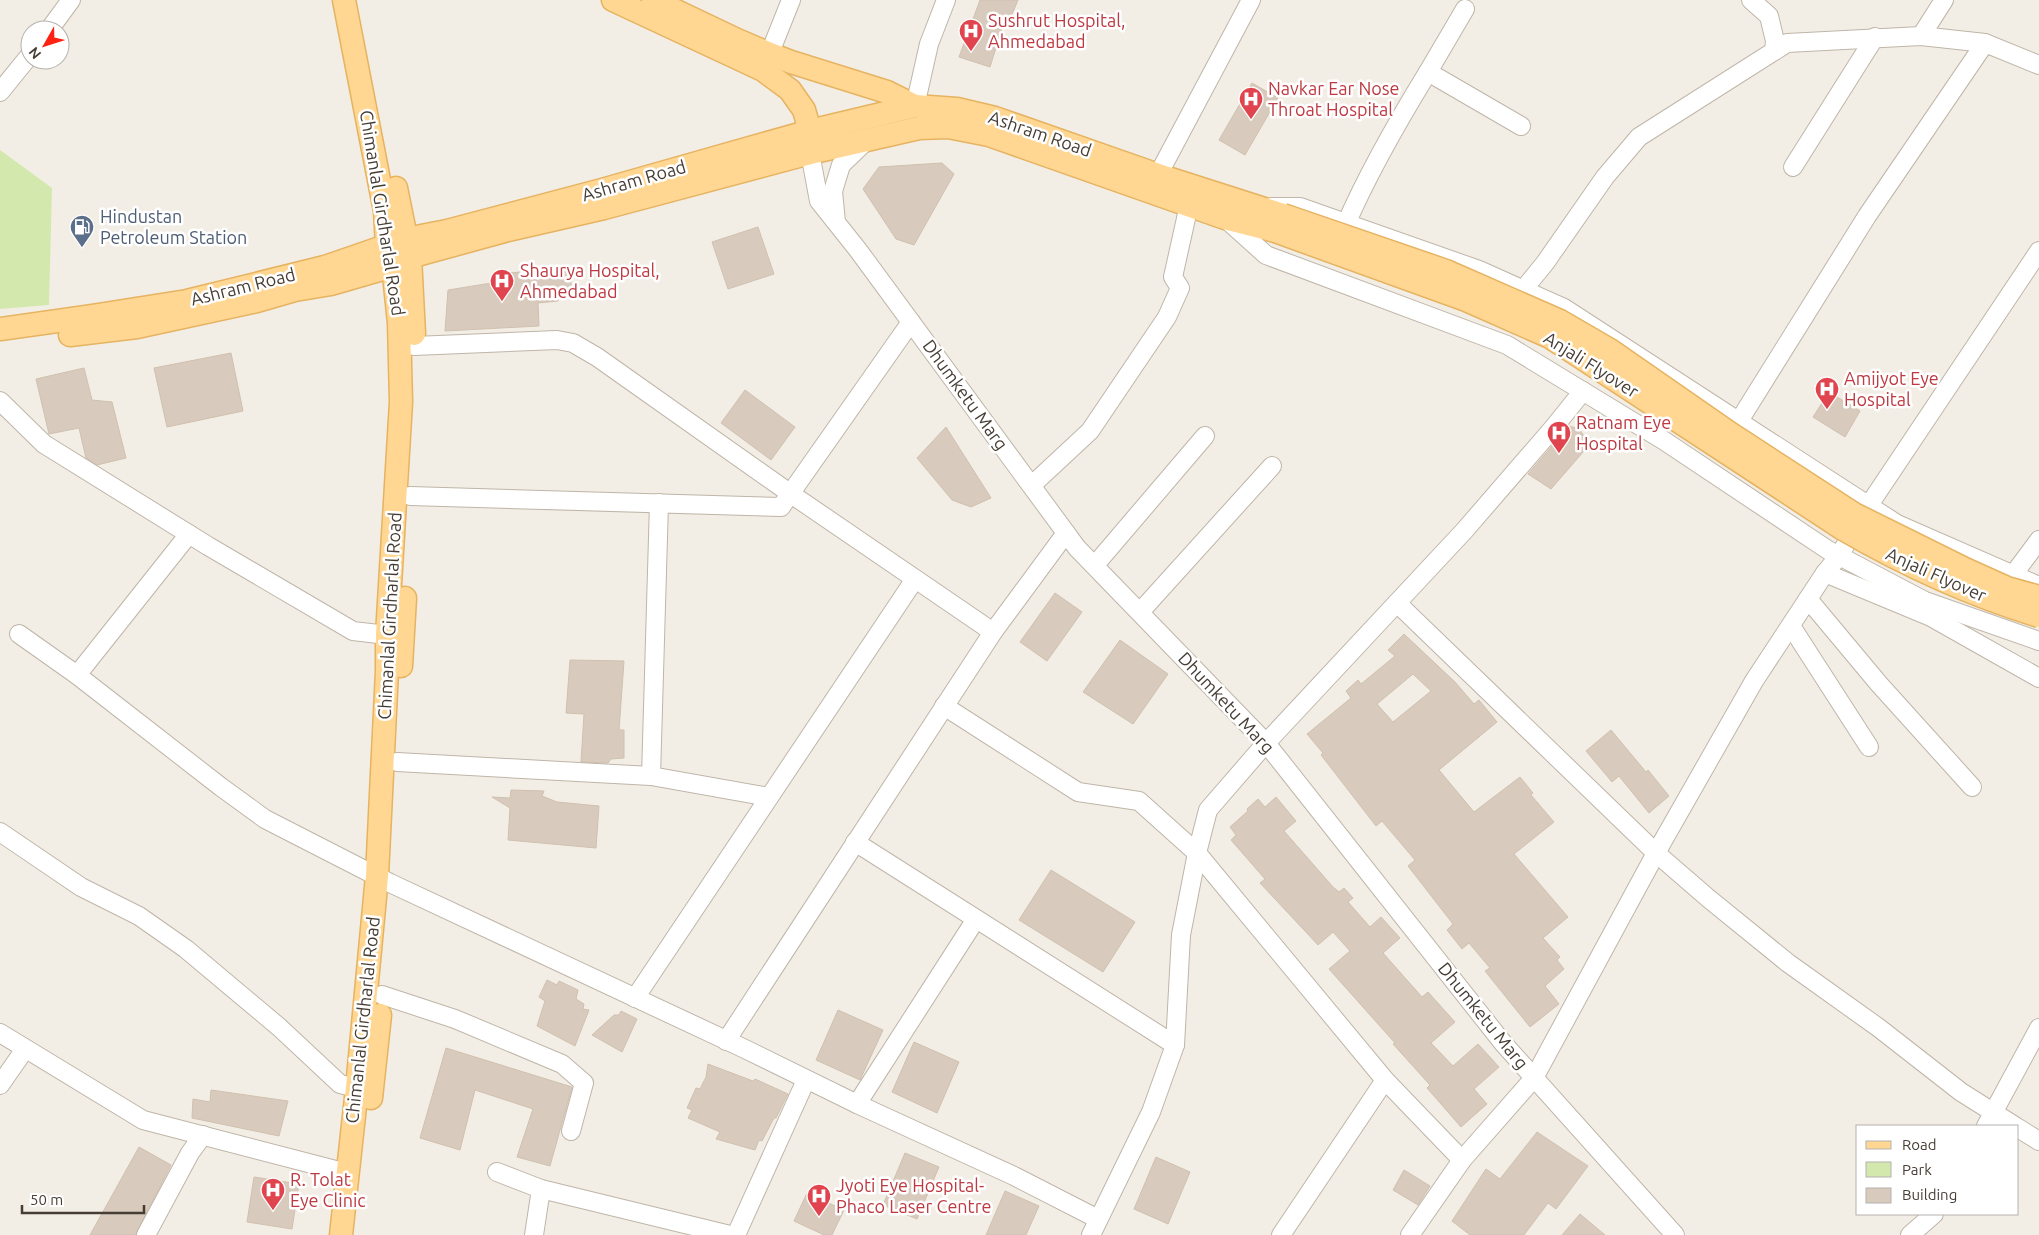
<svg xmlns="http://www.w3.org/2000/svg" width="2039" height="1235" viewBox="0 0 2039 1235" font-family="Ubuntu,sans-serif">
<rect width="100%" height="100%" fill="#f3eee5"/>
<path fill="#d3e8ad" d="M0,150L52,188L49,305L0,309Z"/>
<g fill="#d8cbbe" stroke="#d0c0ae" fill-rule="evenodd">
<path d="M980,0H1018L1008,24L1004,22L990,67L959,57Z"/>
<path d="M1252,83L1278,98L1245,155L1219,140Z"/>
<path d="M942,163L954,174L914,245L896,239L863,189L879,167Z"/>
<path d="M758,227L774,274L728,289L712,242Z"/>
<path d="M571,267V288L558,290V301L538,303L539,326L445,331L448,290L510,280V273Z"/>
<path d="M231,353L243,411L167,427L154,368Z"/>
<path d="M84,368L92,400L112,402L126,458L97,465L86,458L79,428L49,434L36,379Z"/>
<path d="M745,390L795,427L771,460L721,423Z"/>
<path d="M1829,392L1860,411L1845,437L1813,417Z"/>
<path d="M1569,426L1579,429L1590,444L1551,489L1528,474Z"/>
<path d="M946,427L991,498L971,507L952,500L917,458Z"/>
<path d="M1055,593L1082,612L1047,661L1020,642Z"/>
<path d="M1404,634L1455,682L1474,704L1479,700L1497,722L1439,770L1474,812L1520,777L1533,793L1531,795L1554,822L1514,854L1568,917L1543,938L1560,957L1557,960L1564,969L1545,986L1559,1004L1530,1027L1485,971L1490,968L1469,943L1462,949L1447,930L1453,924L1408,866L1415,860L1382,821L1376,826L1321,755L1323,753L1307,734L1351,698L1346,691L1358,680L1361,684L1395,656L1388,650ZM1413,674L1431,691L1393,722L1377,704Z"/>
<path d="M1120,640L1168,674L1133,724L1083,692Z"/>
<path d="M570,660L624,661L619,730H624V758L611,759L608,763L581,762L584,714L566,713Z"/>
<path d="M1611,730L1646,772L1648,770L1669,796L1649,813L1619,776L1612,782L1586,751Z"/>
<path d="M511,790L544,791L542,796L557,802L599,806L596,848L508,840L510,808L492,797L510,798Z"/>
<path d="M1276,797L1296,821L1284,831L1333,887L1339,892L1344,888L1353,898L1348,902L1370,927L1381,917L1400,938L1383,953L1422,997L1428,992L1455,1022L1431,1043L1453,1066L1478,1044L1499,1067L1474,1089L1487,1104L1461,1127L1427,1088L1430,1085L1393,1044L1395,1043L1329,969L1350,951L1333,932L1318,945L1260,883L1265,879L1231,840L1236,835L1230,827L1248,811L1247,809L1258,799L1265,807Z"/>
<path d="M1051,870L1135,922L1103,972L1019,920Z"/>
<path d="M547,980L557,985L559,981L578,990L576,999L584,1004L583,1009L589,1010L575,1046L537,1026L545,1001L539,997Z"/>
<path d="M838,1010L883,1030L860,1080L816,1060Z"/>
<path d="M621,1011L637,1019L622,1052L592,1035L614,1015H619Z"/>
<path d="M914,1042L959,1062L937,1113L892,1092Z"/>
<path d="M446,1048L572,1087L550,1166L517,1157L533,1109L475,1090L460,1150L420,1138Z"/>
<path d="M708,1064L753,1081L755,1079L788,1094L776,1118H774L762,1141L759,1140L755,1150L716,1139L720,1132L688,1118L692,1110L687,1108L696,1088L700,1089L706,1077Z"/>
<path d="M211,1090L288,1101L279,1136L192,1118L193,1099L210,1102Z"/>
<path d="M1537,1132L1588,1166L1556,1209L1548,1203L1524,1235H1470L1452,1221L1486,1169L1500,1179Z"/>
<path d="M139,1147L171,1165L135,1235H90Z"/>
<path d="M905,1153L939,1167L917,1219L883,1205Z"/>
<path d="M1156,1157L1190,1172L1168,1224L1134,1209Z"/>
<path d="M1404,1170L1430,1186L1418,1205L1393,1190Z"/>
<path d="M254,1177L299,1184L292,1229L247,1222Z"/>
<path d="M1005,1191L1039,1206L1026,1235H986Z"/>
<path d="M807,1193L844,1210L832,1235H824L794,1221Z"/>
<path d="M1580,1214L1605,1235H1562Z"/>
</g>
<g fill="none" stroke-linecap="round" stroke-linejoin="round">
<defs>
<g id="minor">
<path d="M1751,0L1769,16L1775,41L1774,51"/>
<path d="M49,30L71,0"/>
<path d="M1921,36L1944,0"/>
<path d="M765,65L791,0"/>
<path d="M1428,72L1465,9"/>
<path d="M0,92L30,55"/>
<path d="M915,106L929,44L946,0"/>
<path d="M810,153L819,201L858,250L1077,548L1266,743L1503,1043L1675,1235"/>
<path d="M1793,167L1875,37"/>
<path d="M1158,175L1251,0"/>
<path d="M1271,207H1300L1479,270L1564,308L1897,524L2039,586"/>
<path d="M1226,219L1266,255L1507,345L1663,440L1828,550L1925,601L2039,641"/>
<path d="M836,222L833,191L841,165L868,139"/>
<path d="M1346,224C1369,171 1398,121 1428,72L1521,126"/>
<path d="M1523,290L1545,263L1605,177L1639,137L1787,43L1921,36L1985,43L2039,65"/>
<path d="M414,346L557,340L573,343L597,357L791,494L993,632L726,1041"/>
<path d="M0,401L44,444L208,546L353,631L387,635"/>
<path d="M1739,421L1867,216L1985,43"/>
<path d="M1032,485L1090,431L1167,317L1180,288L1173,277L1189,205"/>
<path d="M410,496L781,507L911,322"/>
<path d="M1095,565L1205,436"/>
<path d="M1825,573L1931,617L2039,678"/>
<path d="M2013,575L2039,540"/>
<path d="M1808,599L1879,684L1972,787"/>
<path d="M1397,603L1656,853L1708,898L1788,963L1879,1028L1961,1092L2015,1126"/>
<path d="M1140,612L1272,466"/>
<path d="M1791,626L1869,747"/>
<path d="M993,632L1066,533"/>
<path d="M19,634L77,675L221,787L265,819L390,883L745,1049L857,1104L1014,1176L1098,1219"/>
<path d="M77,675L189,534"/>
<path d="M944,706L1078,792L1139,801L1197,853L1385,1080L1462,1160"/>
<path d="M397,762L651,776L659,503"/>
<path d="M651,776L769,797"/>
<path d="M0,832L81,887L139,916L186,949L279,1027L340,1084L357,1088"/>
<path d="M855,842L1175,1045"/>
<path d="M382,995L455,1019L562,1064L584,1083L571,1131"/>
<path d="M635,998L915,579"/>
<path d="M0,1033L143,1120L347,1173"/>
<path d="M0,1085L25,1049"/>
<path d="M857,1104L976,919"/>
<path d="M1986,1126L2039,1028"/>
<path d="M2018,1128L2039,1141"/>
<path d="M497,1172L541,1189L730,1235"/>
<path d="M146,1235L190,1153L203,1135"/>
<path d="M534,1235L541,1189"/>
<path d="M736,1235L806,1080"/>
<path d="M1091,1235L1151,1112L1175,1045L1181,935L1197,853L1208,810L1266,743L1464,531L1554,427L1583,391"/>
<path d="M1281,1235L1385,1080"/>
<path d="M1410,1235L1462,1160L1534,1078L1656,853L1754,681L1825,573L1839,556L1869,505L2039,251"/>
<path d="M1910,1235L1934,1214"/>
</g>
<g id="major">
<path d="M613,0L763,70L790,90L804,110L810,131V144"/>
<path d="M653,0L737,40L770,54L791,62L887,92L915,106"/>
<path d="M396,188L410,257L414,334"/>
<path d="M0,329L93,316L187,301L325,267L406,239L447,231L602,190L810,131L915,106L957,109L995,118L1158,175L1283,215"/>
<path d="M70,335L137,327L257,301L295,290L331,284L393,266L410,257L508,230L604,208L810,153L919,128L948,127L989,135L1225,218L1275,231"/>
<path d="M401,666L405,598"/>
<path d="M371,1098L380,1015"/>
<path d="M341,1235L357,1088L377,876L387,671V635L401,402L399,323L393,266L387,246L385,211L344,0"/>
</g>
</defs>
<use href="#minor" stroke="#bfb5a8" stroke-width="20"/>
<use href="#major" stroke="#e6b361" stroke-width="25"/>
<use href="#minor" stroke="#fff" stroke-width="18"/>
<use href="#major" stroke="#ffd793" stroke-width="22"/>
<defs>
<g id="major-bridge">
<path d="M1283,215L1446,271L1560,321L1610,350L1731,434L1854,514L1967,570L2007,588L2039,597"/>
<path d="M1275,231L1466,300L1550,337L1843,529C1905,565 1970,595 2039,616"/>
</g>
</defs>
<use href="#major-bridge" stroke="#e6b361" stroke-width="25" stroke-linecap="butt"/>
<use href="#major-bridge" stroke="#ffd793" stroke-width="22"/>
</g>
<defs>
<symbol id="hospital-pin" viewBox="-11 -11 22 30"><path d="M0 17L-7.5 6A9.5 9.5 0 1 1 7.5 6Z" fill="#e0444e" stroke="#fff"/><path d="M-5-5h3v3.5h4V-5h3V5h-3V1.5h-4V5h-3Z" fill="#fff"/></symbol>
<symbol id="fuel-pin" viewBox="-11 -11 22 30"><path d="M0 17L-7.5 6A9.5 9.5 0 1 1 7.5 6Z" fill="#5c6f8a" stroke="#fff"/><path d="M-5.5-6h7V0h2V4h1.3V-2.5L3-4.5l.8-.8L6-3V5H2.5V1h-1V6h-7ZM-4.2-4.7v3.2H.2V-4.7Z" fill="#fff"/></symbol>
</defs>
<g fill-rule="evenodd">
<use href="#hospital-pin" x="957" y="17" width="28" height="38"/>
<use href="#hospital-pin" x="1237" y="85" width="28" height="38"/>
<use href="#fuel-pin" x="68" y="213" width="28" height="38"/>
<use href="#hospital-pin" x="488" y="267" width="28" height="38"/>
<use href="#hospital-pin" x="1813" y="375" width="28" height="38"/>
<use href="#hospital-pin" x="1545" y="419" width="28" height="38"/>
<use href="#hospital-pin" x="259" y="1176" width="28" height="38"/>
<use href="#hospital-pin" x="805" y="1182" width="28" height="38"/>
</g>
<g text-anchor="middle" stroke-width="5" stroke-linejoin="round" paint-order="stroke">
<g font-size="18" fill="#be3a42" stroke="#fff" text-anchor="start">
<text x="988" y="27">Sushrut Hospital,<tspan x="988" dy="21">Ahmedabad</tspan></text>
<text x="1268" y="95">Navkar Ear Nose<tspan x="1268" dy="21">Throat Hospital</tspan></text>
<text x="520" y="277">Shaurya Hospital,<tspan x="520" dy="21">Ahmedabad</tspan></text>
<text x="1844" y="385">Amijyot Eye<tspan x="1844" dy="21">Hospital</tspan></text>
<text x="1576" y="429">Ratnam Eye<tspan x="1576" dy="21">Hospital</tspan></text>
<text x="290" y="1186">R. Tolat<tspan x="290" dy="21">Eye Clinic</tspan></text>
<text x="836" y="1192">Jyoti Eye Hospital-<tspan x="836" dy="21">Phaco Laser Centre</tspan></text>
</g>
<g font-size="18" fill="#463e35" stroke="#fff">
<text transform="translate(1040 134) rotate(19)" y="6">Ashram Road</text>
<text transform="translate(634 181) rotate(-16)" y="6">Ashram Road</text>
<text transform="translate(382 213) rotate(81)" y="6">Chimanlal Girdharlal Road</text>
<text transform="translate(243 287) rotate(-14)" y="6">Ashram Road</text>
<text transform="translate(1591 365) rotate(32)" y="6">Anjali Flyover</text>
<text transform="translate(965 395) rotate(54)" y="6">Dhumketu Marg</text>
<text transform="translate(1936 575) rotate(24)" y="6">Anjali Flyover</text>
<text transform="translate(390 616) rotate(-87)" y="6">Chimanlal Girdharlal Road</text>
<text transform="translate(1226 703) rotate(47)" y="6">Dhumketu Marg</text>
<text transform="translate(1483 1016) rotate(51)" y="6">Dhumketu Marg</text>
<text transform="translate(363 1020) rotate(-84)" y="6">Chimanlal Girdharlal Road</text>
</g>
<g font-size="18" fill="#4e5e75" stroke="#fff" text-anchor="start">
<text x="100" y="223">Hindustan<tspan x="100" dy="21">Petroleum Station</tspan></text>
</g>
</g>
<rect x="1856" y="1125" width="162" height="90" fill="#ffffff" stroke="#b5b2ae"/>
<rect x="1866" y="1141" width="25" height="8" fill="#ffd793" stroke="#b5b2ae"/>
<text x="1902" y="1150" font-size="15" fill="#463e35">Road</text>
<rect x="1866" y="1162" width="25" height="15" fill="#d3e8ad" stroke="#b5b2ae"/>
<text x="1902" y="1175" font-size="15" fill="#463e35">Park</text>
<rect x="1866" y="1188" width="25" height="15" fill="#d8cbbe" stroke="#b5b2ae"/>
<text x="1902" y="1200" font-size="15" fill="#463e35">Building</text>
<g transform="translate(45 45) rotate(231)"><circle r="24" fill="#ffffff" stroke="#b5b2ae"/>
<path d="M0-4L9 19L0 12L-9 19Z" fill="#fe2212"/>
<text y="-8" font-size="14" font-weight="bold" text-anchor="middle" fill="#463e35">N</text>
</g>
<path d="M22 1205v8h122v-8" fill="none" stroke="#463e35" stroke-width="2.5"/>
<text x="30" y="1205" font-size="15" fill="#463e35" stroke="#ffffff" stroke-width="4" paint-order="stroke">50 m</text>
</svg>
